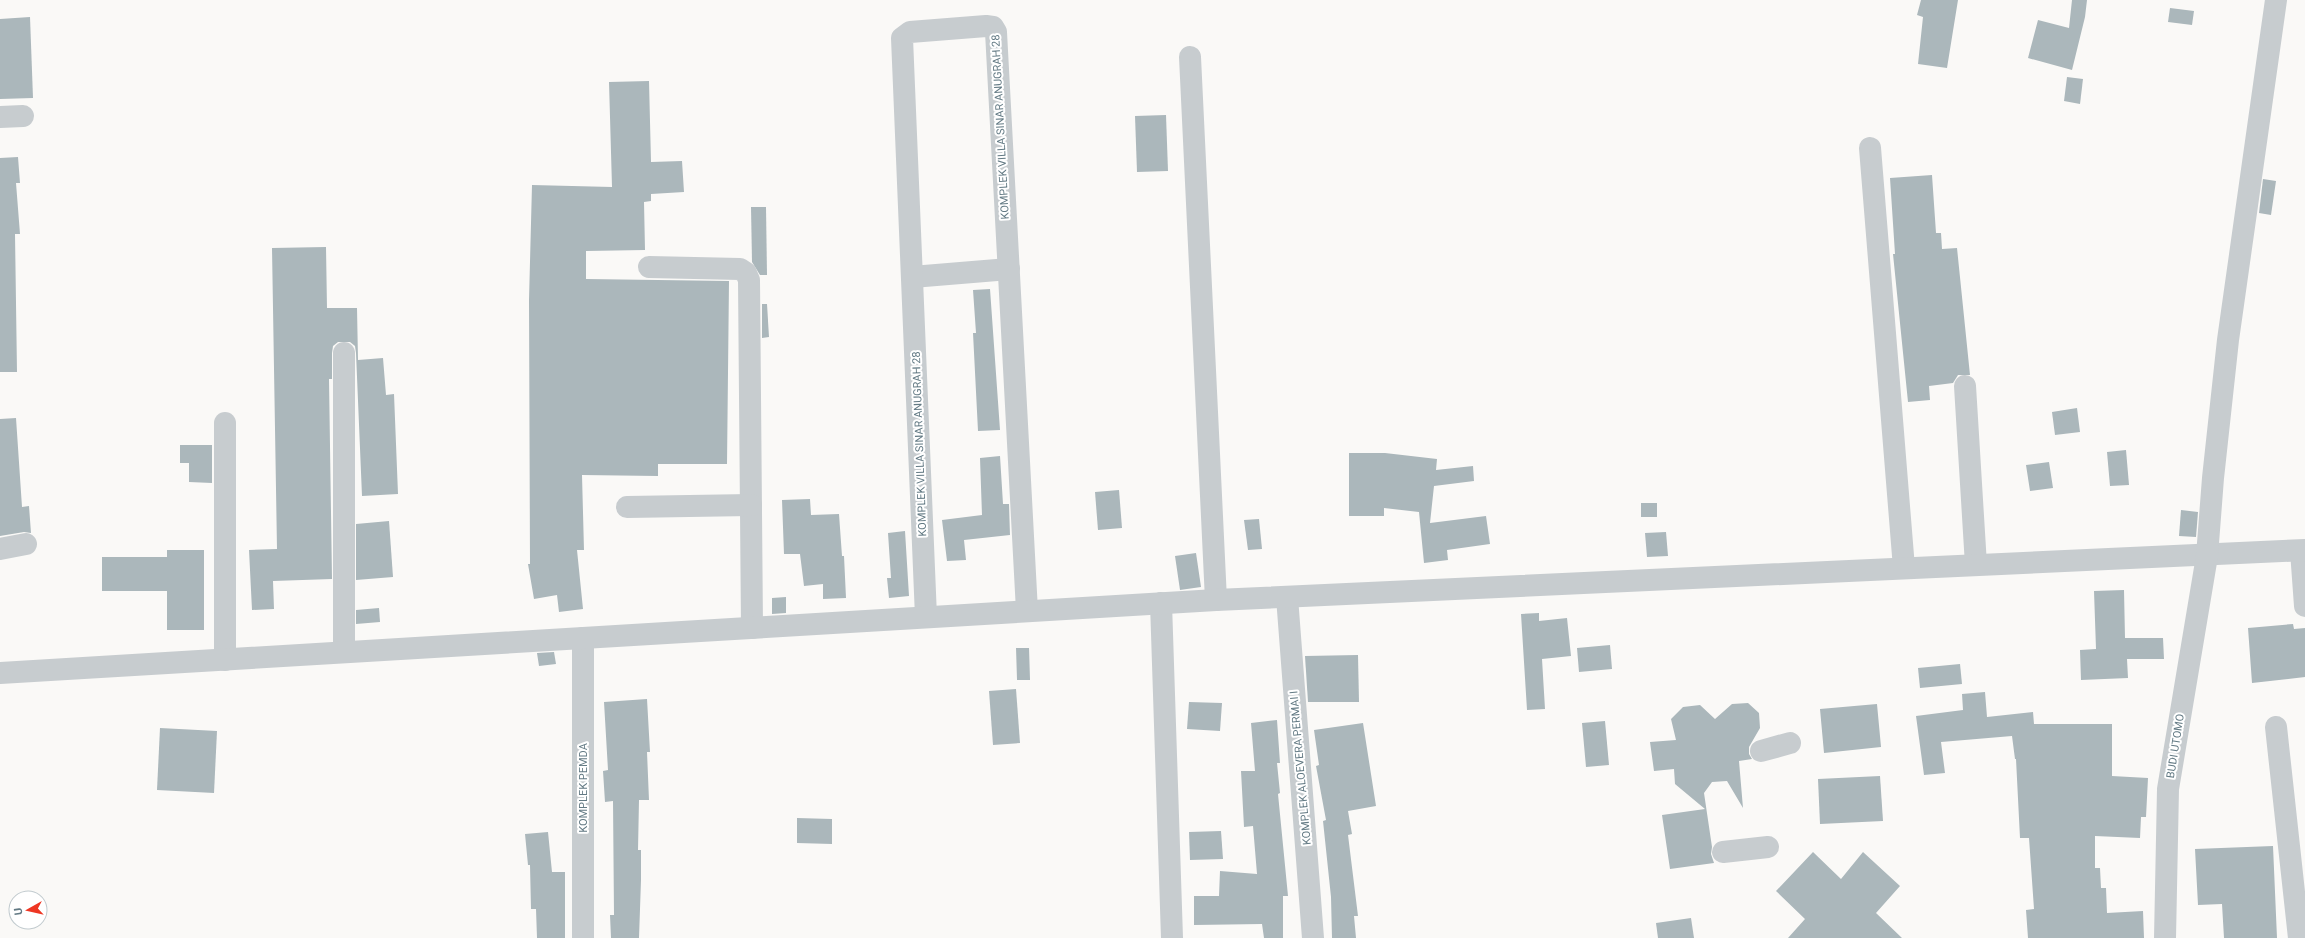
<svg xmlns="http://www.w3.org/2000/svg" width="2305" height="938" viewBox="0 0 2305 938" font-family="Roboto,sans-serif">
<rect width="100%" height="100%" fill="#faf9f7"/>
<g fill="#abb7bb">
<path d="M1921,0H1958L1947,68L1918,64L1923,17L1917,15Z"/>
<path d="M2072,0H2087L2085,17L2072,70L2028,58L2038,20L2069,28Z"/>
<path d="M2170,8L2194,11L2192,25L2168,22Z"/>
<path d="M30,17L33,98L0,99V19Z"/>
<path d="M2067,77L2083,79L2080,104L2064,101Z"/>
<path d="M649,81L651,162L682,161L684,192L651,194V201L644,202L645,250L586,251V279L729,281L727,464H658V476L582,475L584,550H577L583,609L559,612L557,595L534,599L528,564H530L529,300L532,185L612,187L609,82Z"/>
<path d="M1166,115L1168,171L1137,172L1135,116Z"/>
<path d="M18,157L20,183H16L20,234H15L17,372H0V158Z"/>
<path d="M1932,175L1936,233H1941L1942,249L1957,248L1970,375H1958L1953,383L1929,386L1930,400L1908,402L1893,254H1895L1890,178Z"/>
<path d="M2263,179L2276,181L2271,215L2259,213Z"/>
<path d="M751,207H766L767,275H760L752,262Z"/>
<path d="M326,247L327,308H357L358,360L383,358L386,395L394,394L398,494L362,496L356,353L355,346L350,342H338L333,346L332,353V379H329L332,579L273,581L274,609L252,610L249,550L277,549L272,248Z"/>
<path d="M990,289L1000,430L978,431L973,333H976L973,290Z"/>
<path d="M762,304H767L769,337L762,338Z"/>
<path d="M2077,408L2080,432L2055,435L2052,412Z"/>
<path d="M16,418L22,507L29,506L31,533L24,532L0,536V419Z"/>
<path d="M180,445H212V483L189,482V463H180Z"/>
<path d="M2126,450L2129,485L2110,486L2107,452Z"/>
<path d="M1349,453H1385L1437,459L1436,470L1473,466L1474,481L1434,486L1430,523L1486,516L1490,544L1447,550L1448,560L1424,563L1419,512L1384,508V516H1349Z"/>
<path d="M1000,456L1003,504H1009L1010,535L964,540L966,560L947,561L942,520L982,515L980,458Z"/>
<path d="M2049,462L2053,488L2030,491L2026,465Z"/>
<path d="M1119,490L1122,528L1098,530L1095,492Z"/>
<path d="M810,499L811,515L839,514L842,556H844L846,598L823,599V584L804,586L800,554H784L782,500Z"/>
<rect x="1641" y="503" width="16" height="14"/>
<path d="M2181,510L2198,512L2196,537L2179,536Z"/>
<path d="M1259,519L1262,549L1248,550L1244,520Z"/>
<path d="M389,521L393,577L356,580V524Z"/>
<path d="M905,531L909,596L889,598L887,578H891L888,533Z"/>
<path d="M1666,532L1668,556L1647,557L1645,533Z"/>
<path d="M167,550H204V630H167V591H102V557H167Z"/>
<path d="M1196,553L1201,587L1180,590L1175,556Z"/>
<path d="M2124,590L2125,638H2163L2164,659H2127L2128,678L2081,680L2080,650L2096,649L2094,591Z"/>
<path d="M786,597V613L772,614V598Z"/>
<path d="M379,608L380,622L356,624V610Z"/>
<path d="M1539,613V621L1567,618L1571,656L1542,659L1545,709L1527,710L1521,614Z"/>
<path d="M2293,624L2294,629L2305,628V677L2252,683L2248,628Z"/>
<path d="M1610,645L1612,669L1579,672L1577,648Z"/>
<path d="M1016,648H1029L1030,680H1017Z"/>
<path d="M554,652L556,664L539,666L537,653Z"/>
<path d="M1358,655L1359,702H1308L1305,656Z"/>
<path d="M1960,664L1962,684L1920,688L1918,668Z"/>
<path d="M1016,689L1020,743L993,745L989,691Z"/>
<path d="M1985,692L1987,717L2033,712L2034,724H2112V776L2148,778L2146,817H2141L2140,838L2095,836V868H2100L2101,888H2106L2107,913L2143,911L2144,938H2028L2026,910L2034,909L2029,838H2020L2016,759H2015L2012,736L1941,742L1945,773L1924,775L1916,716L1963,710L1962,694Z"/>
<path d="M647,699L650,752H647L649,800H639L638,850H641V880L639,938H611L610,915H614L613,801L605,802L603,771L608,770L604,702Z"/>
<path d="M1189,702L1222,703L1220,731L1187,729Z"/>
<path d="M1748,703L1759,713L1760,728L1749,747V754L1752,759L1739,761L1743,808L1727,781L1712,782L1704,793L1712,847L1711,854L1714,863L1670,869L1662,815L1705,809L1675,784L1674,769L1654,771L1650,742L1676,740L1671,719L1683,707L1700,705L1715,719L1732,704Z"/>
<path d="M1877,704L1881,747L1824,753L1820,709Z"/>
<path d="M1277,720L1280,763H1277L1280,793L1278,794L1288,896H1283V938H1264L1262,924L1194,925V896H1219L1220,871L1257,874L1253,826L1244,827L1241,771H1255L1251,723Z"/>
<path d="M1605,721L1609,765L1586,767L1582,723Z"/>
<path d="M1363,723L1376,806L1348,811L1352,834L1348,835L1358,916H1354L1356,938H1332L1331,897L1323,821L1326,820L1316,766L1319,765L1314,730Z"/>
<path d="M160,728L217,731L214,793L157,790Z"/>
<path d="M1880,776L1883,821L1820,824L1818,779Z"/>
<path d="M797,818L832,819V844L797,843Z"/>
<path d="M1221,831L1223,859L1190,860L1189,832Z"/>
<path d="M548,832L552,872H565V938H537L536,909H531L530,865H528L525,834Z"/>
<path d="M2273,846L2277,938H2224L2222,904L2198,905L2195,849Z"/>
<path d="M1813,852L1841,879L1863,852L1900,886L1876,913L1902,938H1788L1805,919L1776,891Z"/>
<path d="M1691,918L1694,938H1658L1656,923Z"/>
</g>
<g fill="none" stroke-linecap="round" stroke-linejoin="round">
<g stroke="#c7cccf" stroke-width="22">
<path d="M1190,57L1216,600"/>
<path d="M0,117L23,116"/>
<path d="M1870,148L1904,568"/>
<path d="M649,267L740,269L746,273L749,280L752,628"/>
<path d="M912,277L1009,269"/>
<path d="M1965,386L1976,565"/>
<path d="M225,423V660"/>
<path d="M627,507L751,505"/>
<path d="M0,549L26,544"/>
<path d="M2301,551L2305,606"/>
<path d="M1287,597L1313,938"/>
<path d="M1161,603L1172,938"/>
<path d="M926,617L902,38L910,32L986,26L993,27L996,32L1027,611"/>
<path d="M583,638V938"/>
<path d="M344,652V353"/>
<path d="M0,673L1216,600L2305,550"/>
<path d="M2276,727L2299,938"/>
<path d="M1761,751L1790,743"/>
<path d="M1723,852L1768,847"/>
<path d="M2165,938L2168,789L2207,556L2213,478L2228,340L2276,0"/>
</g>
</g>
<g text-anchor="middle" stroke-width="4" stroke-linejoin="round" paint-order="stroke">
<g font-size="11" fill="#637a84" stroke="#fff">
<text transform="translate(1000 127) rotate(-93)" y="4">KOMPLEK VILLA SINAR ANUGRAH 28</text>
<text transform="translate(919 444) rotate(-92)" y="4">KOMPLEK VILLA SINAR ANUGRAH 28</text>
<text transform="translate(2175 746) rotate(-81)" y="4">BUDI UTOMO</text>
<text transform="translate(1300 768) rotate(-95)" y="4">KOMPLEK ALOEVERA PERMAI I</text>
<text transform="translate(583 788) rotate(-90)" y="4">KOMPLEK PEMDA</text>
</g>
</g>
<g transform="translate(28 910) rotate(262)"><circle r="19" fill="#ffffff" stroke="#c1cace"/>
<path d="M0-3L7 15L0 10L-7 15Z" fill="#ee3623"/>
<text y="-6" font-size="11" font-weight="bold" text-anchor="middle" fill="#637a84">U</text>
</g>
</svg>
